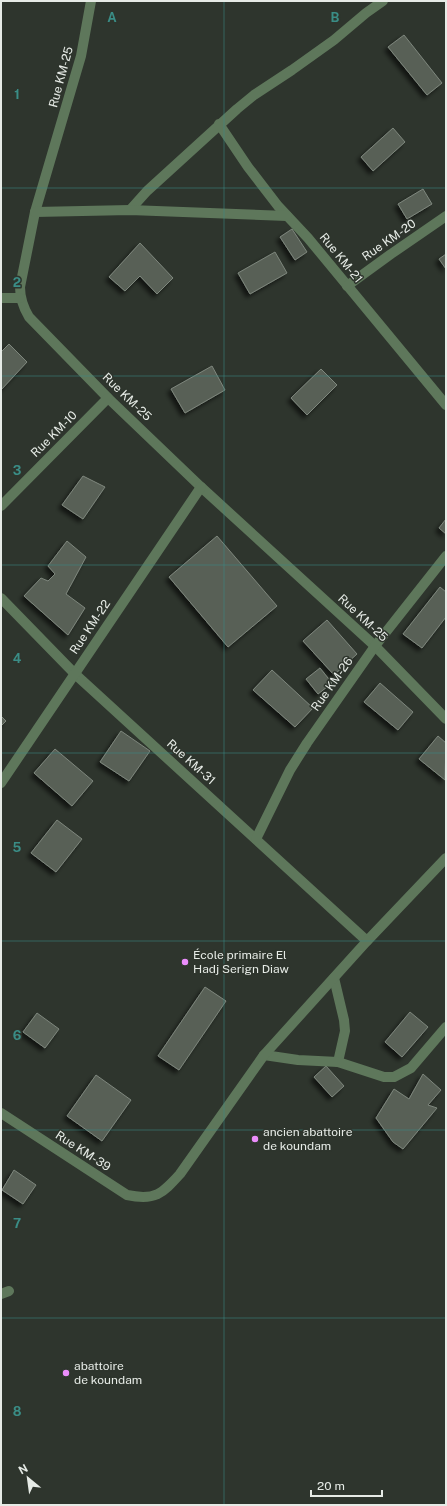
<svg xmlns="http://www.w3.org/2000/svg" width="447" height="1506" viewBox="0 0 447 1506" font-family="'Public Sans',sans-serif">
<defs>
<filter id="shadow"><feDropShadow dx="-3.5" dy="3.5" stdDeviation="2" flood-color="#0009"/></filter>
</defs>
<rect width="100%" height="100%" fill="#2e352d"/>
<g fill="#596057" stroke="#7e877d" filter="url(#shadow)">
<path d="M404,35L442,83L427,95L388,47Z"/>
<path d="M393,128L405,142L373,171L361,157Z"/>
<path d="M423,189L432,204L407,219L398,204Z"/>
<path d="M292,229L307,252L295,260L280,237Z"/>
<path d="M140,243L173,278L157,294L140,276L125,291L109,277Z"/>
<path d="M275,252L287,273L250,294L238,273Z"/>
<path d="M446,254V269L439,259Z"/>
<path d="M9,344L27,362L1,390V352Z"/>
<path d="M212,366L225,390L185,413L171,389Z"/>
<path d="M321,369L337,385L307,415L291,398Z"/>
<path d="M83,476L105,487L83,519L62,505Z"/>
<path d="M446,519V534L439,528Z"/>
<path d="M217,536L277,606L228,647L169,577Z"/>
<path d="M67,541L86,557L66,594L85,608L68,635L24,596L41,578L48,581L55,574L48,566Z"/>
<path d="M440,587L446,592V617L422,648L403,634Z"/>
<path d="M327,620L357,654L334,675L303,641Z"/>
<path d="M320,668L332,683L318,694L306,679Z"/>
<path d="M272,670L313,708L295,727L253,690Z"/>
<path d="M380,683L413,712L398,730L364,702Z"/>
<path d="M1,716L6,721L1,726Z"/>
<path d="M121,731L150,751L129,781L100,762Z"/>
<path d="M438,736L446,743L445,780L419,759Z"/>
<path d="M55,749L93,781L72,806L34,773Z"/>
<path d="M57,820L82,839L56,872L31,853Z"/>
<path d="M205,987L226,1001L179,1070L158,1056Z"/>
<path d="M410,1012L428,1027L402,1057L385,1042Z"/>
<path d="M37,1013L59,1029L45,1048L23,1032Z"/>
<path d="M326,1066L344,1086L332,1097L314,1077Z"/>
<path d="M423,1074L441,1090L428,1105L437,1108L403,1149L393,1142L376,1118L394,1089L409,1099Z"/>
<path d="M96,1075L131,1100L102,1141L67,1116Z"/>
<path d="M14,1170L36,1185L23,1204L2,1190Z"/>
</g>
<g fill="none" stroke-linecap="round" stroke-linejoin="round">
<g stroke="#5e775b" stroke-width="10">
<path d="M91,1L81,56L35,212L20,287C20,299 23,307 29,317L108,398L201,487L375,646L446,719"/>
<path d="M219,124L248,167L278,206L308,238L446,405"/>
<path d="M130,210L147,191L237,109L254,95L292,70L334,40L366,13L383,1"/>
<path d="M35,212L130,210L287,216"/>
<path d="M347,286L391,254L446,216"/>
<path d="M1,298H20"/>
<path d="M1,506L108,398"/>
<path d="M1,598L75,674L367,941"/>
<path d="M1,783L201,487"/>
<path d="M256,839L290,770L307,743L375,646L446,556"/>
<path d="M334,978L344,1020L345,1031L338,1062"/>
<path d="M264,1055L298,1060L338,1062L384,1077H394L411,1068L446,1027"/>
<path d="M1,1113L127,1195C155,1201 162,1194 180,1174L264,1055L367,941L446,858"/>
<path d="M1,1294L9,1291"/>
</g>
</g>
<path fill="none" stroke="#3a8d86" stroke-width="1" stroke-opacity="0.55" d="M224,1V1505M1,188H446M1,376H446M1,565H446M1,753H446M1,941H446M1,1130H446M1,1318H446"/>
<g fill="#eb8dfb" stroke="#2e352d" stroke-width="1.5">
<circle cx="185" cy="962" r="4"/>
<circle cx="255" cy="1139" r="4"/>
<circle cx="66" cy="1373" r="4"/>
</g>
<g text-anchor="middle" stroke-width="3" stroke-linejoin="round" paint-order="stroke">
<g font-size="12" fill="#e6ebe6" stroke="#2e352d">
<text transform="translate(61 77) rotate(-75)" y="4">Rue KM-25</text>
<text transform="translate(389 240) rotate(-35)" y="4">Rue KM-20</text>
<text transform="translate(341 258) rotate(51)" y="4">Rue KM-21</text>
<text transform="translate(127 397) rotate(44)" y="4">Rue KM-25</text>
<text transform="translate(54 434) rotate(-45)" y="4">Rue KM-10</text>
<text transform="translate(363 618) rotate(43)" y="4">Rue KM-25</text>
<text transform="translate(90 627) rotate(-56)" y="4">Rue KM-22</text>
<text transform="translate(332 684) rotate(-55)" y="4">Rue KM-26</text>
<text transform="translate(191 762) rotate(42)" y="4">Rue KM-31</text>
<text transform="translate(83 1151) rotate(33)" y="4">Rue KM-39</text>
</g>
<g font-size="12" fill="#e6ebe6" stroke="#2e352d" text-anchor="start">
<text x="193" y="959">École primaire El<tspan x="193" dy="14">Hadj Serign Diaw</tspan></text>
<text x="263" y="1136">ancien abattoire<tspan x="263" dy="14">de koundam</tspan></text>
<text x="74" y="1370">abattoire<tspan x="74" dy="14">de koundam</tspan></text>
</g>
</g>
<g font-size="13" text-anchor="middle" font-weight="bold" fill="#3a8d86" stroke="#2e352d" stroke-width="3" stroke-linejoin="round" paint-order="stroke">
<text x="112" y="22">A</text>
<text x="335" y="22">B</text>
<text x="17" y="99">1</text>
<text x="17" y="287">2</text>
<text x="17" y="475">3</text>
<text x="17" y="663">4</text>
<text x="17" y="852">5</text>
<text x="17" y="1040">6</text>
<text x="17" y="1228">7</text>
<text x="17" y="1416">8</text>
</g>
<rect width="447" height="1506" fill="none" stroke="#e6ebe6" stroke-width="4"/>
<g transform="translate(28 1478) rotate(331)" stroke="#2e352d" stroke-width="3" paint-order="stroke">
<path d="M0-3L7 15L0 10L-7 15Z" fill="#e6ebe6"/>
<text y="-6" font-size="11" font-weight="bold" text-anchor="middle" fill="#e6ebe6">N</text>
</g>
<path d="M311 1490v6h71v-6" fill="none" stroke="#e6ebe6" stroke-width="2"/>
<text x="317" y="1490" font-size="12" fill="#e6ebe6" stroke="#2e352d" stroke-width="3" paint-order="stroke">20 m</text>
</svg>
